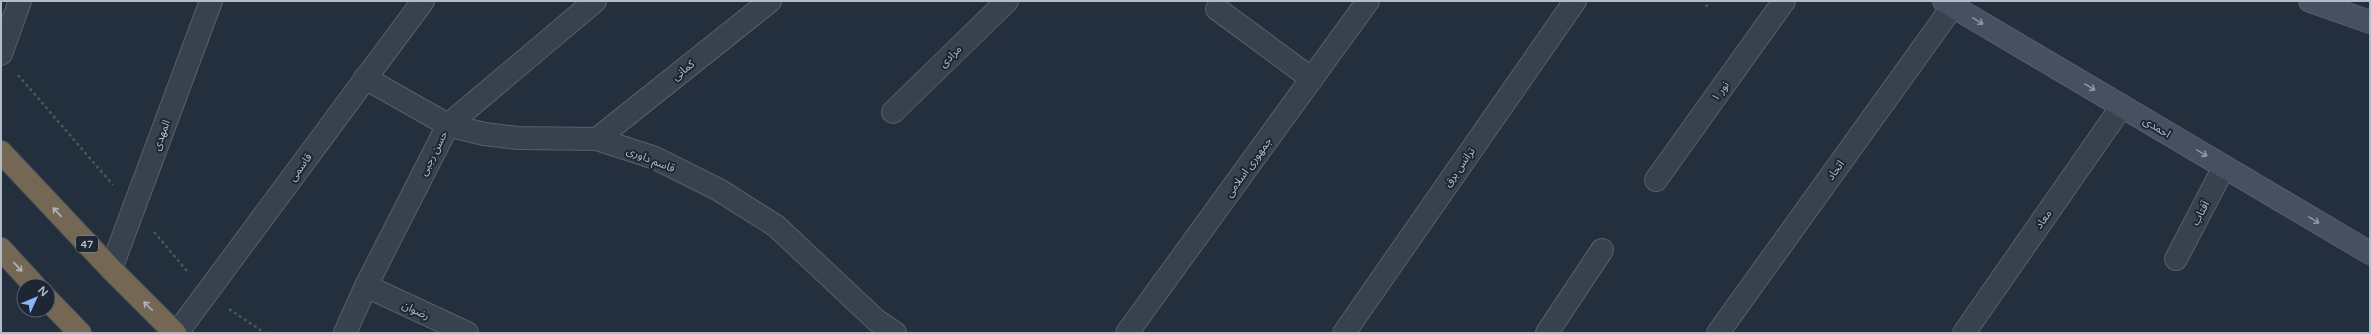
<svg xmlns="http://www.w3.org/2000/svg" width="2371" height="334" viewBox="0 0 2371 334" font-family="'Varela Round','Noto Sans Arabic',sans-serif">
<rect width="100%" height="100%" fill="#242f3e"/>
<g fill="none" stroke-linecap="round" stroke-linejoin="round">
<defs>
<g id="street">
<path d="M1217,9L1312,79"/>
<path d="M1,54L20,1"/>
<path d="M365,78L448,125L484,134L518,138L597,139L655,158L719,190L776,226L876,320L895,333"/>
<path d="M893,112L1007,1"/>
<path d="M597,139L770,1"/>
<path d="M1656,180L1784,1"/>
<path d="M2176,259L2224,167"/>
<path d="M111,269L211,1"/>
<path d="M366,286L467,333"/>
<path d="M177,333L423,1"/>
<path d="M345,333L366,286L448,125L595,1"/>
<path d="M1127,333L1368,1"/>
<path d="M1344,333L1575,1"/>
<path d="M1547,333L1602,250"/>
<path d="M1718,333L1953,6"/>
<path d="M1964,333L2122,106"/>
</g>
<g id="secondary">
<path d="M1944,1L2370,253"/>
<path d="M2310,1L2370,22"/>
</g>
<g id="highway">
<path d="M1,152L111,269L175,333"/>
<path d="M1,249L35,286"/>
<path d="M48,300L80,333"/>
</g>
</defs>
<use href="#street" stroke="#565f6c" stroke-width="24"/>
<use href="#secondary" stroke="#565f6c" stroke-width="24"/>
<use href="#highway" stroke="#434c59" stroke-width="24"/>
<g stroke="#44595c" stroke-width="2.5" stroke-dasharray="3 3" stroke-linecap="butt">
<path d="M1706,7L1709,1"/>
<path d="M18,75L113,185"/>
<path d="M154,232L187,271"/>
<path d="M229,309L265,333"/>
</g>
<use href="#street" stroke="#38414e" stroke-width="22"/>
<use href="#secondary" stroke="#465061" stroke-width="22"/>
<use href="#highway" stroke="#746855" stroke-width="22"/>
</g>
<defs><path id="oneway-shaft" d="M-6 0H5M1.5-3L5.5 0L1.5 3" fill="none" stroke-width="1.6" stroke-linecap="round" stroke-linejoin="round"/></defs>
<g stroke="#8e96a5">
<use href="#oneway-shaft" transform="translate(1978 21) rotate(31)"/>
<use href="#oneway-shaft" transform="translate(2090 87) rotate(31)"/>
<use href="#oneway-shaft" transform="translate(2202 153) rotate(31)"/>
<use href="#oneway-shaft" transform="translate(2314 220) rotate(31)"/>
</g>
<g stroke="#aeb4bd">
<use href="#oneway-shaft" transform="translate(57 212) rotate(-133)"/>
<use href="#oneway-shaft" transform="translate(18 267) rotate(47)"/>
<use href="#oneway-shaft" transform="translate(148 306) rotate(-135)"/>
</g>
<g text-anchor="middle" stroke-width="4" stroke-linejoin="round" paint-order="stroke">
<rect fill="#1d2633" stroke="#878f9c" stroke-width="1" x="76" y="236" width="22" height="16" rx="3"/>
<g font-size="10" font-weight="bold" fill="#b4bcc9">
<text x="87" y="248">47</text>
</g>
<g font-size="11" fill="#b4bcc9" stroke="#1d2633">
<text transform="translate(950 56) rotate(-44)" y="4">مرادی</text>
<text transform="translate(683 70) rotate(-39)" y="4">کمانی</text>
<text transform="translate(1720 91) rotate(-54)" y="4">نور ۱</text>
<text transform="translate(2157 127) rotate(31)" y="4">احمدی</text>
<text transform="translate(161 135) rotate(-70)" y="4">المهدی</text>
<text transform="translate(433 153) rotate(-63)" y="4">حسن رجبی</text>
<text transform="translate(651 159) rotate(22)" y="4">قاسم داوری</text>
<text transform="translate(300 167) rotate(-54)" y="4">قاسمی</text>
<text transform="translate(1248 167) rotate(-54)" y="4">جمهوری اسلامی</text>
<text transform="translate(1459 167) rotate(-55)" y="4">ترانس برق</text>
<text transform="translate(1835 170) rotate(-54)" y="4">اتحاد</text>
<text transform="translate(2200 213) rotate(-62)" y="4">آفتاب</text>
<text transform="translate(2043 219) rotate(-55)" y="4">معاد</text>
<text transform="translate(416 310) rotate(25)" y="4">رضوان</text>
</g>
</g>
<rect width="2371" height="334" fill="none" stroke="#b4bcc9" stroke-width="4"/>
<g transform="translate(36 298) rotate(46)"><circle r="19" fill="#1d2633" stroke="#59626f"/>
<path d="M0-3L7 15L0 10L-7 15Z" fill="#8ab4f8"/>
<text y="-6" font-size="11" font-weight="bold" text-anchor="middle" fill="#b4bcc9">N</text>
</g>
</svg>
